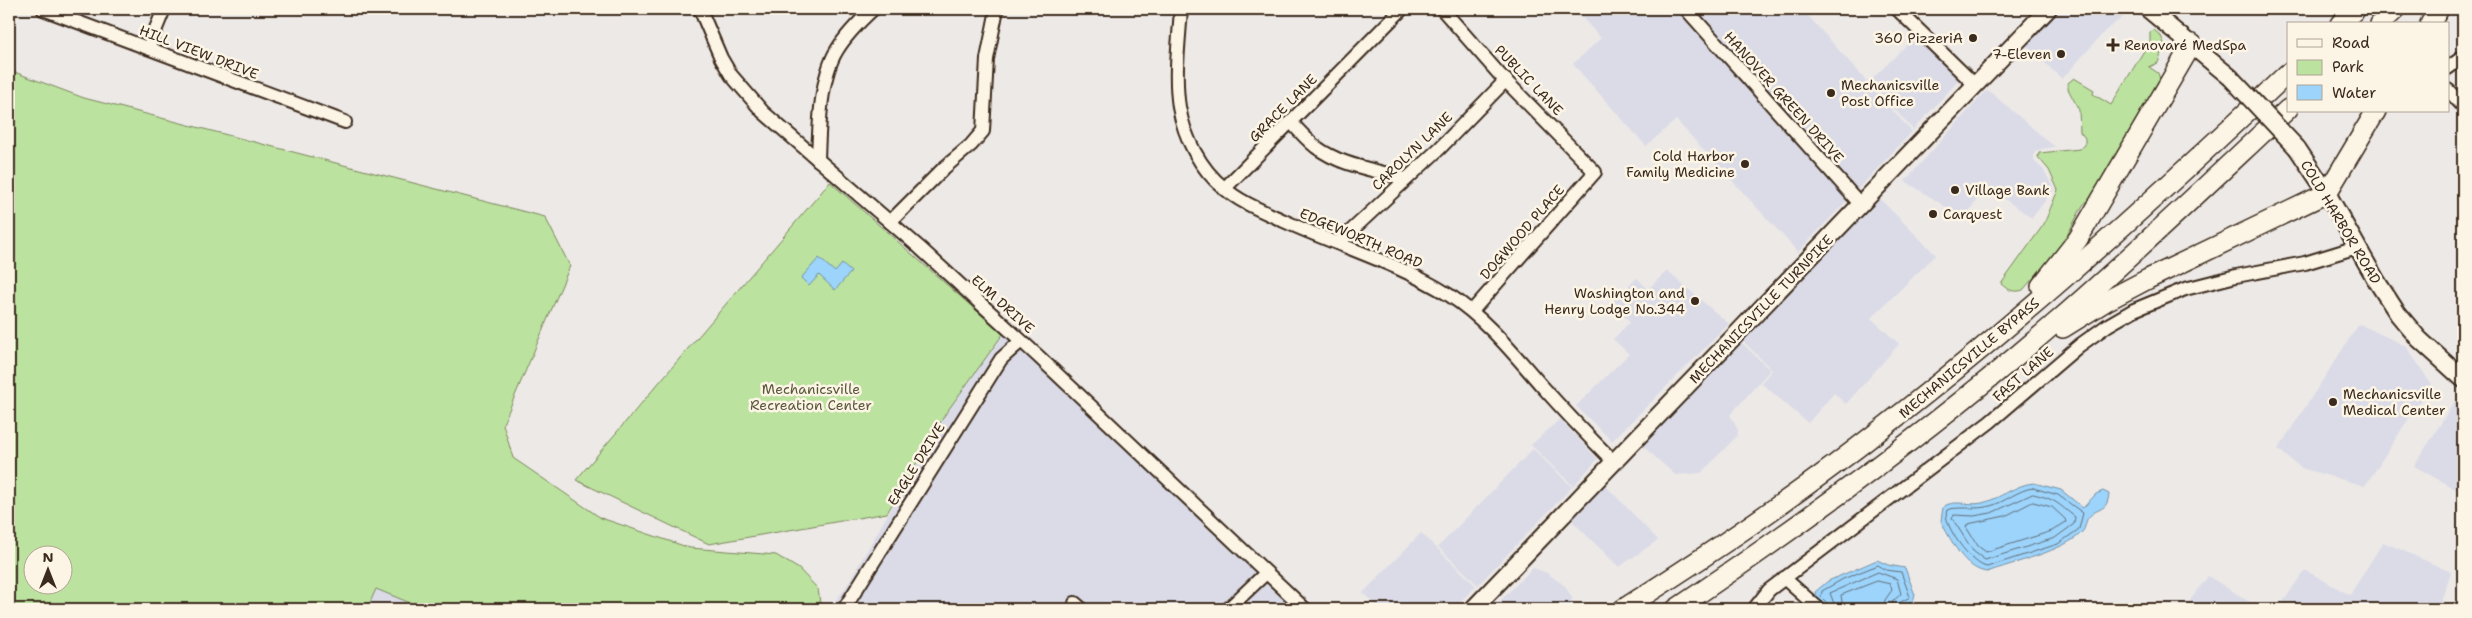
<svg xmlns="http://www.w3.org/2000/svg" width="2472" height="618" viewBox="0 0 2472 618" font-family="'Shantell Sans',sans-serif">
<rect width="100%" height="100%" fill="#ede9e6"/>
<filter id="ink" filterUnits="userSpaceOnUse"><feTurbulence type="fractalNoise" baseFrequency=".02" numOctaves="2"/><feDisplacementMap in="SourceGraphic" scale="10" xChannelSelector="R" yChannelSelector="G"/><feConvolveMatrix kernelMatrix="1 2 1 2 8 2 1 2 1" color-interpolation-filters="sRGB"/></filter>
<g filter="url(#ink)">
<g fill="#dadbe7">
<path d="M1574,9H1802L1912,132L1798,252L1676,120L1646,146L1573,64L1601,38Z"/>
<path d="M2060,9H2128L2131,11L2106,30L2062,79L2026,45Z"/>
<path d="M1917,35L1959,80L1913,130L1870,81Z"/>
<path d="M1986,91H1989L2055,147L2041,149L2034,153V161L2043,169L2054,189L2032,218L1986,186L1967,214L1962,217L1905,181Z"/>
<path d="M1880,199L1936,255L1871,318L1899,344L1846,404L1834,393L1808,423L1761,383L1772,370L1743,341Z"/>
<path d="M1667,271L1729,324L1612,441L1576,406L1629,354L1613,339L1630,322L1611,303L1637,278L1648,289Z"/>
<path d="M2359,324L2406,346L2431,384L2365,486L2301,468L2278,449Z"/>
<path d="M1003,334L1294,609H829L846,587L946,413Z"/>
<path d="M1741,342L1770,370L1730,415L1738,430L1737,436L1701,473L1675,475L1643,446Z"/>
<path d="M2455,401L2463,406V493L2414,466Z"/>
<path d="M1560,419L1598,459L1573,486L1531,445Z"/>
<path d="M1533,449L1572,487L1478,585L1438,547Z"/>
<path d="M1605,485L1658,540L1619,567L1572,521Z"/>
<path d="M1421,533L1476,586L1453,609H1381L1363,593Z"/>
<path d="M2383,542L2451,572L2438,609H2278L2305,570L2350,595Z"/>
<path d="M1533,568L1547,573L1565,586L1572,598L1570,609H1492Z"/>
<path d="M2208,576L2261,609H2184Z"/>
<path d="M376,589L422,607L425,609H367Z"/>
</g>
<g fill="#bbe29e" stroke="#7b865e" fill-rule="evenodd">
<path d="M2154,30L2161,36L2164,43L2158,63L2149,67L2158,73L2161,82L2098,192L2083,205L2062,245L2023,290C2014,293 2008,290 2001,284L2044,224L2058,190L2049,170L2038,157L2039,153L2080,149L2085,145V138L2080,132L2079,110L2068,89V83L2074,78L2094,90L2093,94L2111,105L2150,41V32Z"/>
<path d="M9,70L84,98L545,217L570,266L503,424L513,458L601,518L690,548L776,555L799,569L818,589L821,609H425L376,589L367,609H9ZM32,556H62V586H32Z"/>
<path d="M830,182L1003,334L946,413L887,513L709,544L576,480Z"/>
</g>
<g fill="#9cd4fc" stroke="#7590a3">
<path d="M819,258L835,272L842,264L851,272L835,290L819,275L809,286L801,278Z"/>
<path d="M2034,483L2061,490L2083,508L2096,494L2103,491L2109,494C2107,513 2098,506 2088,518C2085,522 2086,528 2082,532C2066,550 2012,563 1987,572C1965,570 1950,539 1941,521L1943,507C1953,499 1969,506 1982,503C2000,499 2016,484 2034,483Z"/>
<path d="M1877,560L1888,565L1905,568L1915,595L1913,601L1898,609H1827L1819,603L1815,592L1828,581Z"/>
</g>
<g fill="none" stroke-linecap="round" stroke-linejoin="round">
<g stroke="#626e77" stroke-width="1">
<path d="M2033,488L2058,495L2083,513L2079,529L2058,544L1987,567C1972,565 1941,524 1947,510C1954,506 1978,510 1990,506C2004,503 2019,489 2033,488Z"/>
<path d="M2033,494C2056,499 2058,504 2075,517L2074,524L2055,538L1985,560L1973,551L1952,518L1954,515L1974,516L1991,513Z"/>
<path d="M2033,502L2052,507L2065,519L2066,522L2052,531L1986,552L1978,546L1966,527L1968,524L2005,516Z"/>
<path d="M1830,609L1829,605L1821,597L1822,591L1843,579L1878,565L1886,570L1901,572L1910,597L1899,603L1897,609"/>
<path d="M1836,609L1830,593L1878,572L1897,579L1901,594L1893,601L1891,609"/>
<path d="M1843,609L1841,595L1877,581L1890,584L1892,590L1885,600L1883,609"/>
</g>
<defs>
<g id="minor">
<path d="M43,9L345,122"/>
<path d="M700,9L721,58L731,75L763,112L920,248L1040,358L1305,609"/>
<path d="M1181,9C1179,41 1174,75 1179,107C1184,137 1200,169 1224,188C1241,203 1263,211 1284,221C1339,246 1398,263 1449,295C1486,319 1513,353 1541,385C1565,412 1589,437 1614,462"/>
<path d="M1442,9L1500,75L1595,172L1472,311"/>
<path d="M1686,9L1861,205"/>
<path d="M1897,9L1975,85"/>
<path d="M148,48L164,9"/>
<path d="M2448,68L2463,57"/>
<path d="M2448,90L2463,106"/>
<path d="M1291,122C1299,131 1307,140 1316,147C1343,167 1375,169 1405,179"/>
<path d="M818,160C819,128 820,77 837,50C846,35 860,21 873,9"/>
<path d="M1224,189L1402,9"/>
<path d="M890,222L944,168L971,145L983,131L987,59L997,9"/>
<path d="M1338,243L1440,148L1506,80"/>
<path d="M1784,578L1819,609"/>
<path d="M1075,603L1082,609"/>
<path d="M844,609L1001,359L1021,341"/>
<path d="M1228,609L1266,573"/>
<path d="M1754,609L1769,590L1990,422L2080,345L2108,325L2134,310L2185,289L2236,276L2305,263L2357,247"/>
</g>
<g id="major">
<path d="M2148,9L2230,77"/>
<path d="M2297,148L2327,193L2376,280L2398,314L2419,339L2463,379"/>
<path d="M1473,609L2048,9"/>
</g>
<g id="highway">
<path d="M2340,24L2356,9"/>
<path d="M2380,24L2396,9"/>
<path d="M2430,24L2439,9"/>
<path d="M2041,286L2078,239L2192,44"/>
<path d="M2063,328L2108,300L2148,279L2327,193L2376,111"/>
<path d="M1623,609C1694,564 1765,517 1833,466C1993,346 2143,211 2288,73"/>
<path d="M1676,609C1807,521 1934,428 2054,324C2134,255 2211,181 2288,109"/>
</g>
</defs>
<use href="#minor" stroke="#3b2a1e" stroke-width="16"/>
<use href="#major" stroke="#3b2a1e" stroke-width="20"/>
<use href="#highway" stroke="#3b2a1e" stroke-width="22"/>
<use href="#minor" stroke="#fcf5e5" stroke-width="12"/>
<use href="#major" stroke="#fcf5e5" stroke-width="16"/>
<use href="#highway" stroke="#fcf5e5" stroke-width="19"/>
<defs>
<path id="major-bridge" d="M2230,77L2297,148"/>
</defs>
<use href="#major-bridge" stroke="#3b2a1e" stroke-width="20" stroke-linecap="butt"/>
<use href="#major-bridge" stroke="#fcf5e5" stroke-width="16"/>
</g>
</g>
<g fill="#3b2a1e" stroke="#fcf5e5" stroke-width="2">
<circle cx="1973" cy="38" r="5"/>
<path d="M2110.5 37.5h5v5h5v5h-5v5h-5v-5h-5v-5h5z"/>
<circle cx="2061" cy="54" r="5"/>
<circle cx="1831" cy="93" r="5"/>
<circle cx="1745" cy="164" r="5"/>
<circle cx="1955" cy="190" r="5"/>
<circle cx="1933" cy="214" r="5"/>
<circle cx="1695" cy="301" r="5"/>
<circle cx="2333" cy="402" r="5"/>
</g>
<g text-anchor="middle" stroke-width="5" stroke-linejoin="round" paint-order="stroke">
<g font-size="14" fill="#3b2a1e" stroke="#fcf5e5" text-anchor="start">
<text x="1963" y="43" text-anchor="end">360 PizzeriA</text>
<text x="2124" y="50">Renovaré MedSpa</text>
<text x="2051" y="59" text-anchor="end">7-Eleven</text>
<text x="1841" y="90">Mechanicsville<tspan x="1841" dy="16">Post Office</tspan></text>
<text x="1735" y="161" text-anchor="end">Cold Harbor<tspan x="1735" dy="16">Family Medicine</tspan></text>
<text x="1965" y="195">Village Bank</text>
<text x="1943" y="219">Carquest</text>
<text x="1685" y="298" text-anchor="end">Washington and<tspan x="1685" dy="16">Henry Lodge No.344</tspan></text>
<text x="2343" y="399">Mechanicsville<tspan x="2343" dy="16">Medical Center</tspan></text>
</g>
<g font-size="14" fill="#3b2a1e" stroke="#fcf5e5">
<text transform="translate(199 52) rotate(21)" y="5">HILL VIEW DRIVE</text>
<text transform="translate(1529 80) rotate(46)" y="5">PUBLIC LANE</text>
<text transform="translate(1784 97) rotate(48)" y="5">HANOVER GREEN DRIVE</text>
<text transform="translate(1283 108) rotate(-45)" y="5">GRACE LANE</text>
<text transform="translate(1412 151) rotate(-44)" y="5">CAROLYN LANE</text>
<text transform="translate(2341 222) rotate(59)" y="5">COLD HARBOR ROAD</text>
<text transform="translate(1522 232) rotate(-49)" y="5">DOGWOOD PLACE</text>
<text transform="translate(1361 238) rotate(23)" y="5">EDGEWORTH ROAD</text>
<text transform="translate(1003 304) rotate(42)" y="5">ELM DRIVE</text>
<text transform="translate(1761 309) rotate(-46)" y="5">MECHANICSVILLE TURNPIKE</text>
<text transform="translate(1969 358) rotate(-40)" y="5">MECHANICSVILLE BYPASS</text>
<text transform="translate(2023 374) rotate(-41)" y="5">FAST LANE</text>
<text transform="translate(916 464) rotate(-58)" y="5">EAGLE DRIVE</text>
</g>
<g font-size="14" fill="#5b583e" stroke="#fcf5e5">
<text x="811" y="394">Mechanicsville<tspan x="811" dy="16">Recreation Center</tspan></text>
</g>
</g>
<rect width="2472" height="618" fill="none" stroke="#fcf5e5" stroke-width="30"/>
<rect x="15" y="15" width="2442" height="588" fill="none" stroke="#3b2a1e" stroke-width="2" filter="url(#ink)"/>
<rect x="2287" y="22" width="162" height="90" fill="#fcf5e5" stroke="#afa495"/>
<rect x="2297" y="39" width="25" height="8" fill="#fcf5e5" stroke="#afa495"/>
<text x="2332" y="48" font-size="15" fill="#3b2a1e">Road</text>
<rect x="2297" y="60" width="25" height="15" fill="#bbe29e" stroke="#afa495"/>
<text x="2332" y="72" font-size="15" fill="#3b2a1e">Park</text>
<rect x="2297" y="85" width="25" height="15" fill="#9cd4fc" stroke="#afa495"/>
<text x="2332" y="98" font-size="15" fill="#3b2a1e">Water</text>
<g transform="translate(48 570)"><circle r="24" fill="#fcf5e5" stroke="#afa495"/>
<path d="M0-4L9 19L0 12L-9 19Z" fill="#3b2a1e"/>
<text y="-8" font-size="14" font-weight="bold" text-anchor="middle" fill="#3b2a1e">N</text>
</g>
</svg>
